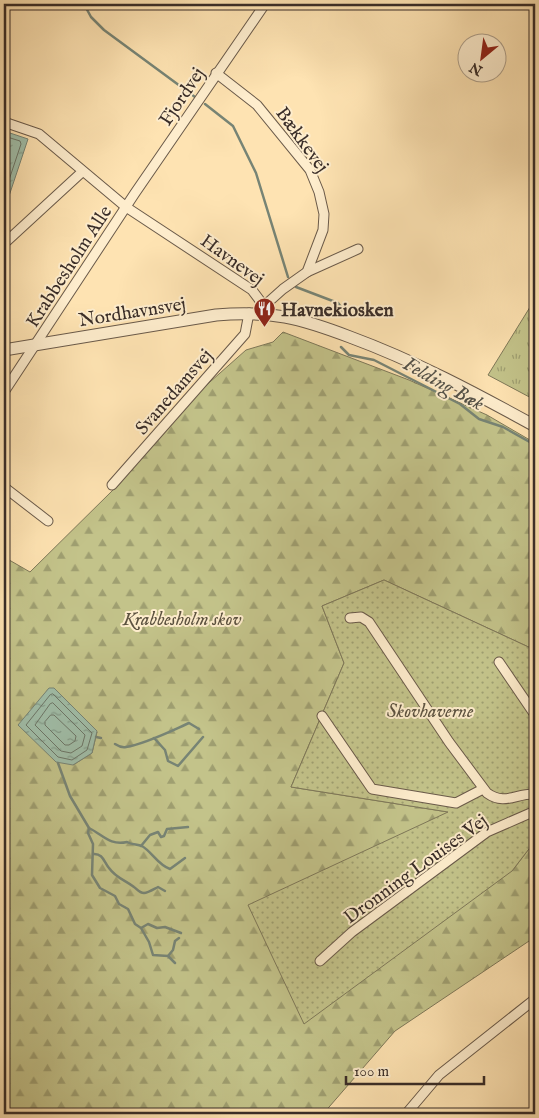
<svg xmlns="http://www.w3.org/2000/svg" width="539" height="1118" viewBox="0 0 539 1118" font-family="'IM FELL English',serif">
<defs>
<pattern id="forest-firs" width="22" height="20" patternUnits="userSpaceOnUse" patternTransform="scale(1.25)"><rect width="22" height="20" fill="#c3c38a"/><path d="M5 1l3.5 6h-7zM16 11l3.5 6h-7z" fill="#9f9f71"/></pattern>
<pattern id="park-tufts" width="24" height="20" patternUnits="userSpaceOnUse" patternTransform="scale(1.25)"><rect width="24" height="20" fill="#c3c38a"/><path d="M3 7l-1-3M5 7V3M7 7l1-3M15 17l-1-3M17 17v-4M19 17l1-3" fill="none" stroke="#9f9f71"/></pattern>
<pattern id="garden-dots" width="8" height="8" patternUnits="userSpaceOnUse" patternTransform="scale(1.25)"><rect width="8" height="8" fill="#c3c38a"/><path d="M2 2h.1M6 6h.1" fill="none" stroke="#9f9f71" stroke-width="1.8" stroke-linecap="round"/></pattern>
<pattern id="water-ripples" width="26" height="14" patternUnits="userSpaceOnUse" patternTransform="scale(1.25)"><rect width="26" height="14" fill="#a0bea9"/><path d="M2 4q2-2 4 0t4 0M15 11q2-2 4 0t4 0" fill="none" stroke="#839b8a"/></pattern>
</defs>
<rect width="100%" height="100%" fill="#fee3b2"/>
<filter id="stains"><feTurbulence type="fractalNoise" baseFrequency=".004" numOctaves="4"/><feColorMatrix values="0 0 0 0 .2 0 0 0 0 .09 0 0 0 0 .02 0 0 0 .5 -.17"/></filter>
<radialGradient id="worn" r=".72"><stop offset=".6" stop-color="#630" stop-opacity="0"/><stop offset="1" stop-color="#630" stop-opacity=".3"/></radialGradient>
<path fill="url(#forest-firs)" stroke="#7e7859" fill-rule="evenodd" d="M283,332L409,380L487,415L535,443V650L384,580L322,606L344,663L291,787L448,812L512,871L535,841V937L395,1031L323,1114H4V557L30,572L113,490L202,389L246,350L273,342ZM97,732L92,753L73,765Z"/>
<path fill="url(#park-tufts)" stroke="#7e7859" d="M535,299V400L488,375Z"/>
<path fill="url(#garden-dots)" stroke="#7e7859" d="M384,580L535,650V841L512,871L304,1024L248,905L448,812L291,787L344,663L322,606Z"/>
<g fill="url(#water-ripples)" stroke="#778475">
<path d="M4,131L28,139L4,211Z"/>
<path d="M49,688H54L97,731L92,753L73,765L56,762L18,725Z"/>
</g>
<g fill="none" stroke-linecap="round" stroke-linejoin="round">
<g stroke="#6c7668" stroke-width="1">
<path d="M4,136L20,141L21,144L4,195"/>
<path d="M53,694L92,733L87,750L72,760L58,757L26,725L50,695Z"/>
<path d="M53,703L85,735L82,746L71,753L61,751L35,725L50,704Z"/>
<path d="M51,715H54L76,736L75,741L69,745H65L45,725V722Z"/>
</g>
<g stroke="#778475" stroke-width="2.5">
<path d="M84,4L91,17L104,30L195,97"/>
<path d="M205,104L233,126L256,173L288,277"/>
<path d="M296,287L338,303L341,307V312"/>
<path d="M341,347L349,355L374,360L460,404L479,419L503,427L535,445"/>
<path d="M96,737L101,738"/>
<path d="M154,738L165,750L168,761L178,766L203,737"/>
<path d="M115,744C118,746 121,748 126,747C145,744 171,731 189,723L199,729"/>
<path d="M58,763L70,796L89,828L88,833L93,844L92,875L100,888L115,896L119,904L128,909L135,924L141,928L149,942L153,955L168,956L175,963"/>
<path d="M89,828C103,835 110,846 127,842C132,845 137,844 142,846C152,852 158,865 170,869L185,858"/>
<path d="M141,846L150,835L158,832L161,837L164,836L167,829L188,827"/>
<path d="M93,854C103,853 104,862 109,868C116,878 125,880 134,887C137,889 139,893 144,893C148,893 154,889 158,887L165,891"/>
<path d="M141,928L148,924L157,928L165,927L181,933"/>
<path d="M168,956L173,950L175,941L179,938"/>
</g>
<defs>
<g id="minor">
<path d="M216,73L257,105L310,170L319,192L324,214L323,230L307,272L283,289L264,306"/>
<path d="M4,122L39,134L126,207L252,290L264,306L267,315"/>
<path d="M4,241H7L82,172"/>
<path d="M307,272L358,249"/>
<path d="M4,392L135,193L265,4"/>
<path d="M112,485L245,334L249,313"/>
<path d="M4,487L48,521"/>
<path d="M350,618L361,617L369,622L449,742L487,793C505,806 516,793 535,794"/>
<path d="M499,662L535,715"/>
<path d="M322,716L372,789L456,803L483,789"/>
<path d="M320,961L352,932L487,832L535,811"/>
<path d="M406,1114L439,1075L535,999"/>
</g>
<path id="tertiary" d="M4,350L216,315C239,313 262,313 285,317C307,321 329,329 350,337C415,361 475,393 535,426"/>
</defs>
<use href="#minor" stroke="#6a5a4a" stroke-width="11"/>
<use href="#tertiary" stroke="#6a5a4a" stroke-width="13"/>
<use href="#minor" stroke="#feedcd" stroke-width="9"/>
<use href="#tertiary" stroke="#feedcd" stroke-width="11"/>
</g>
<defs>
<symbol id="restaurant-pin" viewBox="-11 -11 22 30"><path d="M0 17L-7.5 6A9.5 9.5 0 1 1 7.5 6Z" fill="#8f2418" stroke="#feedcd"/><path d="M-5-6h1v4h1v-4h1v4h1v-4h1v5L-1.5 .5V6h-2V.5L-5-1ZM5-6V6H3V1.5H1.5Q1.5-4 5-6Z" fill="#fff"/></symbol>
</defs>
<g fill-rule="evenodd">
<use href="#restaurant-pin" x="252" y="296" width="25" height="34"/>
</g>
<g text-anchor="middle" stroke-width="4" stroke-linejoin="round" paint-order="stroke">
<g font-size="19" fill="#392d28" stroke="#feedcd">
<text transform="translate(181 96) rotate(-56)" y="7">Fjordvej</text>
<text transform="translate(303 139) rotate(54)" y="7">Bækkevej</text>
<text transform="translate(233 259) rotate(36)" y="7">Havnevej</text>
<text transform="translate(68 266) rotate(-57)" y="7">Krabbesholm Alle</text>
<text transform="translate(132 311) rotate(-9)" y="7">Nordhavnsvej</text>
<text transform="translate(173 391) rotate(-49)" y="7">Svanedamsvej</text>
<text transform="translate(415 868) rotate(-36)" y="7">Dronning Louises Vej</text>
</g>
<g font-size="19" font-weight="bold" fill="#392d28" stroke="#feedcd" text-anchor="start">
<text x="281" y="316">Havnekiosken</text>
</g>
<g font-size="19" font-style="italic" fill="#5c5240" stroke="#feedcd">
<text x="182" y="625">Krabbesholm skov</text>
<text x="430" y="717">Skovhaverne</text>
</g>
<g font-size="20" font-style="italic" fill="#535148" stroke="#feedcd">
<text transform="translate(444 383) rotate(29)" y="7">Felding Bæk</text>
</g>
</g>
<rect width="539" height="1118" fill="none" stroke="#fee3b2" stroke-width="20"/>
<rect x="5" y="5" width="529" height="1108" fill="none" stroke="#392d28" stroke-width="2.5"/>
<rect x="10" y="10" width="519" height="1098" fill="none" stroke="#392d28"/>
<g transform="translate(482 58) rotate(209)"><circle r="24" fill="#feedcd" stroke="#afa08b"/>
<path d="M0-4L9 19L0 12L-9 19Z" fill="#8f2418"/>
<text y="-8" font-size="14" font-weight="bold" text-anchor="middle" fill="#392d28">N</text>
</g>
<path d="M346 1076v8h138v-8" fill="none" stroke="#392d28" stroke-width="2.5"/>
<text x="354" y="1076" font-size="15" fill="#392d28" stroke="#feedcd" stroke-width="4" paint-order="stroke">100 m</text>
<rect width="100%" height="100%" filter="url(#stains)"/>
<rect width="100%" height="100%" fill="url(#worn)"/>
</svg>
